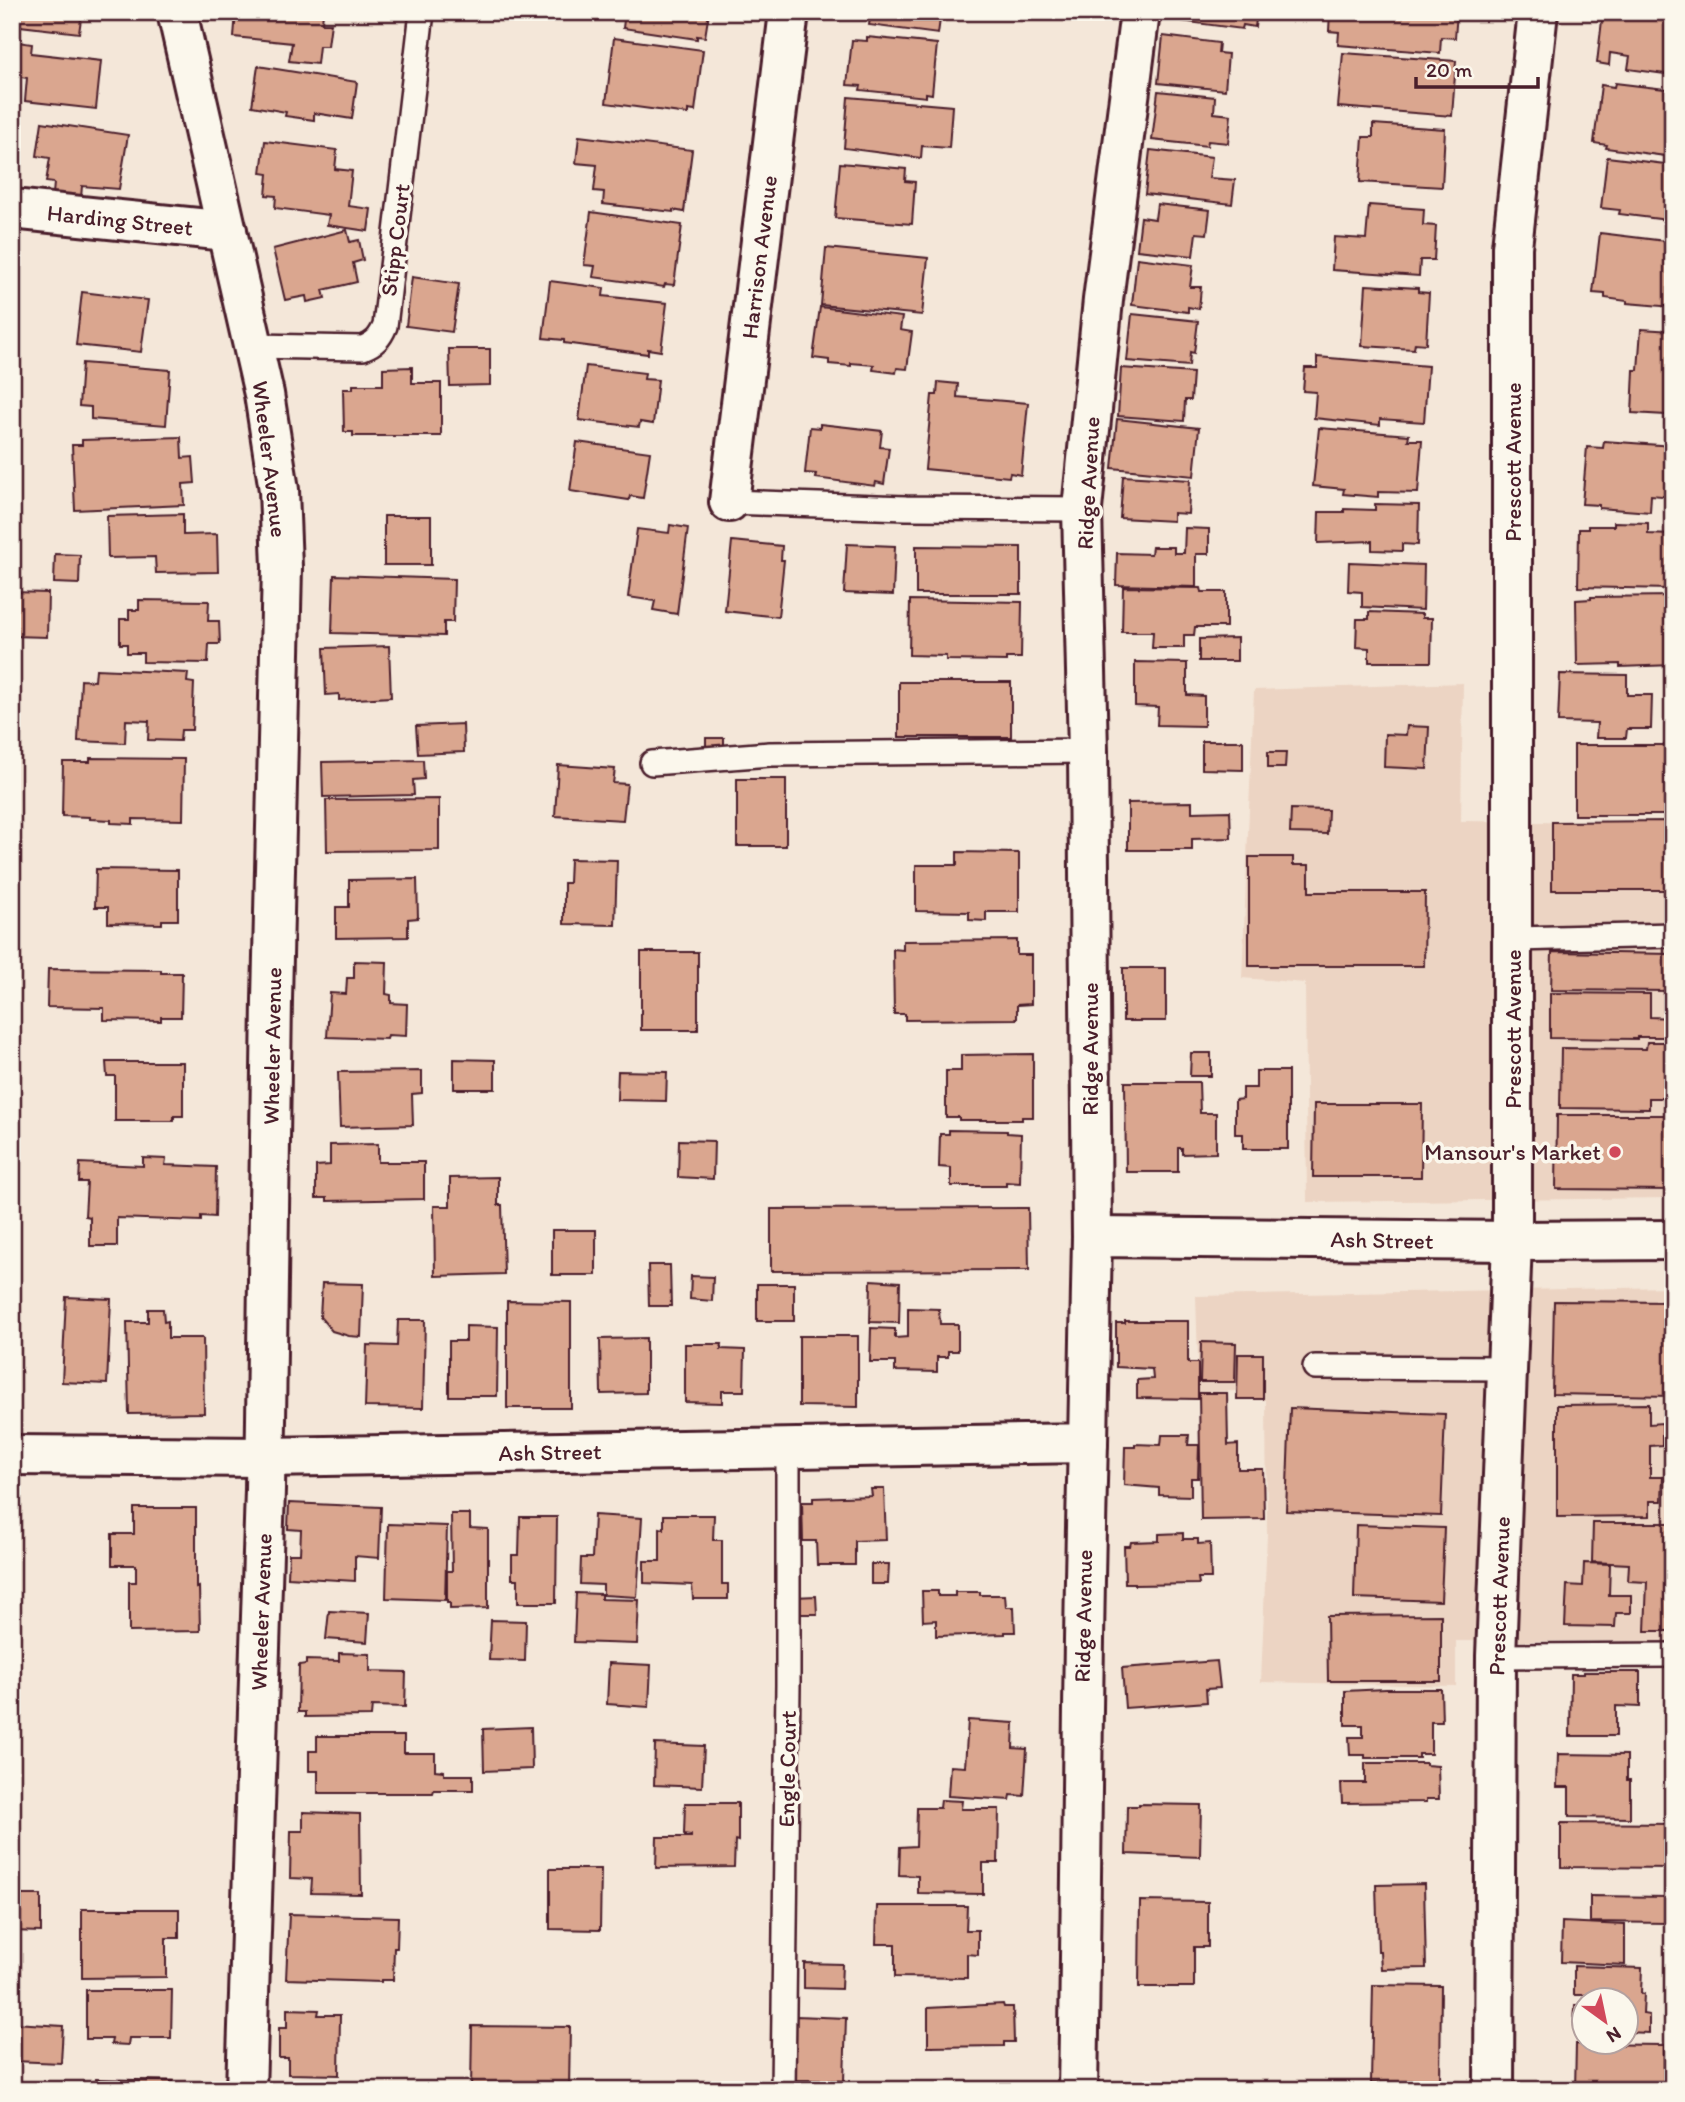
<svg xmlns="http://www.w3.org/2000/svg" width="1685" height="2102" viewBox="0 0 1685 2102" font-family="Itim,sans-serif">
<rect width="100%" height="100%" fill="#f4e7d9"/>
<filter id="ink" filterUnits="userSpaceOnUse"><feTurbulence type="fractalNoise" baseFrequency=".0143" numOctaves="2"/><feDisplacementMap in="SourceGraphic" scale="14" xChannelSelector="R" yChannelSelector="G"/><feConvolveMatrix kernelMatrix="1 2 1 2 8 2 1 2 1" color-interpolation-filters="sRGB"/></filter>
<g filter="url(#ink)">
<g fill="#ecd4c3">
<path d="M1463,683L1461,821L1673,824V1198L1307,1202L1305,983L1242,978L1254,690Z"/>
<path d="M1673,1287V1641H1456V1686L1261,1682L1267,1534L1266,1400H1236V1391L1199,1392L1196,1296Z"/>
</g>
<g fill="#daa68f" stroke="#4a1f2b" stroke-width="2">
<path d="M12,12H82L79,33L12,25Z"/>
<path d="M236,12H323L322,23H331L328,46H319L317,64L289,61L292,43L234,37Z"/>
<path d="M625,12H709L705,37L697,36V39L623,28Z"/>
<path d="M871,12H941L938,34L869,25Z"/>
<path d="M1166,12H1257L1255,27L1243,25L1242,29L1165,19Z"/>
<path d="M1330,12H1457L1455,38L1441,37L1440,53L1338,45L1339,32L1329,31Z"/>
<path d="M1603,12L1673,14V75L1628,69L1630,56L1610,53L1609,65L1597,63Z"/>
<path d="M1163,36L1219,43L1218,53L1228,54L1225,90L1158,83Z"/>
<path d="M867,37L937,44L932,94L926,93V97L860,90L861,86L847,85L852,40L867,41Z"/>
<path d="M614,38L703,50L695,111L688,110V114L606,103Z"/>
<path d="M18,42L32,44L31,53L101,61L96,109L25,101L27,78L15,76Z"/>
<path d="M1343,53L1456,61L1452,116L1338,107Z"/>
<path d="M258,66L357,82L352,119L314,113V120L285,116L286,112L252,106Z"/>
<path d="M1615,83L1673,90V157L1606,148L1607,145L1594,143L1601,85L1614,87Z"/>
<path d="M1158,91L1215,97L1214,113L1231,115L1228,143L1208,141L1207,146L1152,140Z"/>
<path d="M848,97L952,106L949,148L922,146L921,158L844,148Z"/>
<path d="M42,122L128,135L119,189L82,186L81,198L53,194L54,183L46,182L50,158L37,156Z"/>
<path d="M1373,124L1445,129L1442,187L1360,182L1363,137H1373Z"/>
<path d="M579,136L692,150L684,212L673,210V212L603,204L604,192L594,191L597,165L576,163Z"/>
<path d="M265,141L337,150L335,169L352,171L348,206L371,209L368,231L327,225L329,215L275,208L276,196L266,195L268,174L261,173Z"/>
<path d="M1150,150L1212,157L1209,178L1235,180L1232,204L1145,194Z"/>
<path d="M1607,157L1673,165V217L1668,216V220L1619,214L1620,210L1601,208Z"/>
<path d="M840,163L906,169L905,181L915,182L912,224L835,218Z"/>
<path d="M1157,204L1210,210L1207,234L1196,233L1193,256L1137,250L1141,217L1155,219Z"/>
<path d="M1369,205L1424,209L1423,225L1436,226L1434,260H1420L1419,276L1332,270L1334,237L1366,239Z"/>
<path d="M591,212L682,225L674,285L665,284L664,287L593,277L595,266L584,265Z"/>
<path d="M347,230L350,242L359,240L363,260L353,263L357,282L323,290L325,298L307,302L306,296L285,300L273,249Z"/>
<path d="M1600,233L1673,242V307L1627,303V301L1605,298V294L1593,293Z"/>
<path d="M826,248L928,258L922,315L821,305Z"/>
<path d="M1137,258L1193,265L1190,287H1201L1199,309L1188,307V312L1132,305Z"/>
<path d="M412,277L459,284L452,332L406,326Z"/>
<path d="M550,281L604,288L603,296L667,303L661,351L648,349V354L564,343V340L543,338Z"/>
<path d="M1366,285L1418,288V292L1429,293L1426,344L1415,343L1414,349L1362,346Z"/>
<path d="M82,292L148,300L141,352L76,345Z"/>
<path d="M820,307L902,317L900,330L912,332L907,369L897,368L896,373L873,370L874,365L851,363V366L829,364V360L813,358Z"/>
<path d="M1132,314L1198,321L1194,353L1190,352L1189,366L1127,361Z"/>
<path d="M1641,329L1673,331V424H1665L1666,415L1632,413L1634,370H1638Z"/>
<path d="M449,349H490V385L450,386Z"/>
<path d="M1317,357L1428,366L1424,422L1380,419V425L1314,418L1316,392L1303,391L1305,368H1317Z"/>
<path d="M82,363L170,370L166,425L91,419V407L79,406Z"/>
<path d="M586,366L645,373L644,379L658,380L653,424L640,422L639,427L579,420Z"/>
<path d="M412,367V383H441V436H353V432H344L343,389H353V385H383V368Z"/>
<path d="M1121,368L1193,373L1191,400H1185L1184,421L1118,416Z"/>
<path d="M938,382L958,384L957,397L1028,403L1021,475L1010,473L1009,477L925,469L932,395H937Z"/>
<path d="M1117,419L1199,428L1194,476L1112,468Z"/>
<path d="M820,424L882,431L880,447L889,448L884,484L876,482L875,486L815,478L816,474L805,473L810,427L820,428Z"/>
<path d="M1319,428L1409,435L1408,440H1422L1418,493L1378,492V497L1343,494L1344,489L1313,486Z"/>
<path d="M181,437L182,458L193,457L195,483L183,484L184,505L75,510L72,445H82V440Z"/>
<path d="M1604,441L1673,446V497L1651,495L1650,512L1599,508V505L1582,504L1587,447L1603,448Z"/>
<path d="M577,442L650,452L643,498L630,496L629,500L570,491Z"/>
<path d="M1123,476L1190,480L1188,514L1173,513V521L1120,518Z"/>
<path d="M1375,504L1419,505L1418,545L1402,544V551L1372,550V541L1318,543L1319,512H1344V509L1375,510Z"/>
<path d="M183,514V535L217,534L218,572L156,573L155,557L108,558L107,516Z"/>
<rect x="384" y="516" width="47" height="49"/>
<path d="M1614,522L1648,523V534L1671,535L1670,589L1578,587L1579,529H1588V526H1614Z"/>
<path d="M670,525L688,528L677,614L653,610L655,601L628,597L637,529L669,533Z"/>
<path d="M1185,528L1209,529V554H1196V587L1116,585L1117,553L1151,554L1152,547H1174V553H1184Z"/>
<path d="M732,541L782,546L781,560H784L778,617L725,611Z"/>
<path d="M847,544L895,546L893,595L844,593Z"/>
<path d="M916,546L1021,547V594H916Z"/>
<path d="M55,554L80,555L79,584L54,583Z"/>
<path d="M1349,562L1424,565L1423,610L1362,607V592L1348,591Z"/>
<path d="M334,575L454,579L453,622H444V636L332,633Z"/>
<path d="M1123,587L1201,588L1202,592H1226V627H1195L1194,635H1184V648H1152L1153,632H1122Z"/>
<path d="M12,592L48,593L47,637L12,636Z"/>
<path d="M1673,596V665L1620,667V664L1577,665L1576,600L1591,599V597Z"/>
<path d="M139,600L209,601L208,621H219L220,644H209L208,663L143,662V653H127V644H120V619H129V610H139Z"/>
<path d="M910,600L1022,602L1021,658H1006V661L946,660V656L909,655Z"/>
<path d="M1369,612L1422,614V618H1432L1431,662H1369V648L1356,647L1357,619H1369Z"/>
<path d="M1237,638V661H1199V639Z"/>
<path d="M389,646L391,697L339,700V694L326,695L324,648Z"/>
<path d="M1135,662L1187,663V695L1204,696V726L1157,725L1158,707L1135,706Z"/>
<path d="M96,669L188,673L187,682L194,683L192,730H181L180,741L148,740L149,721L126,720L125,743L78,741L81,680L95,681Z"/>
<path d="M1560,674L1627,675V695H1652L1651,729H1627L1626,738H1596L1597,723L1558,722Z"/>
<rect x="899" y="682" width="112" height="55"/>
<path d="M463,724L464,752L418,754L416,726Z"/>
<path d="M1407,726L1429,727L1427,769L1384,767L1385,734L1406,735Z"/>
<rect x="706" y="738" width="18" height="16"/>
<path d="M1202,741H1243V770L1202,769Z"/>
<path d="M1574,745H1669V752L1673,751L1671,815H1574Z"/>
<path d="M1268,752H1286L1285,768H1268Z"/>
<path d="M90,758L184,759L183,820L133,819V824L111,823V820L90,819V817L62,816L63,762H90Z"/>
<path d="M423,760L424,779L413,780L414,795L323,797L322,762Z"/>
<path d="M558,765L615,769L613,783L627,784L623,820L555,816Z"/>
<rect x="737" y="779" width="49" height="67"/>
<path d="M439,799V850L327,851L326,800Z"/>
<path d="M1192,802V812L1230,811L1231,838L1192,839V850H1128V803Z"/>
<path d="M1291,809L1328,810L1327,834L1290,833Z"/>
<path d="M1673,821V890H1552V822Z"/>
<path d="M957,852L1019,853V912H986V921L969,920V912L916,911V865H957Z"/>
<path d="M1249,857H1293V865H1309V892H1425L1424,966H1249Z"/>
<path d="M570,859L617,860L615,925L564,924V883H569Z"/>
<path d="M96,869L178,870V920H162V924L108,923V907H95Z"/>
<path d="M417,879L418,918L408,919V937L336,938V907H349V880Z"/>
<path d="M1017,940V955H1031V1004L1017,1005V1019L905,1020V1014H894L893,949L903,950V941Z"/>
<rect x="641" y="952" width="57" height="78"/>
<path d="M1552,952L1673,954V991L1551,990Z"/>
<path d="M354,961L387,962L386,994L391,995V1003L407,1004L406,1036L388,1035L387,1039L327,1037L330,993L346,994L347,978H354Z"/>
<rect x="1123" y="968" width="43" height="53"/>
<path d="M48,969L161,970V973H182L181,1017H161V1021L104,1020V1008L47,1007Z"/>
<path d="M1550,993L1650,994V1017L1673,1018V1037H1637V1039L1550,1038Z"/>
<path d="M1647,1042H1673V1098H1649V1109L1560,1108L1561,1048L1646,1049Z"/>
<path d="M1191,1053H1211V1076H1190Z"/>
<path d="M1033,1054V1117H1022V1120H959V1117H946V1071H961V1055Z"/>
<path d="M454,1059L495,1060V1089H454Z"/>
<path d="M106,1062H183V1116H174V1121H115V1076H107Z"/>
<path d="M422,1071V1093L412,1094L413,1125L340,1127L338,1072Z"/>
<path d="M618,1071L667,1072L666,1101L617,1100Z"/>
<path d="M1256,1071H1288V1149H1243V1134H1235V1100L1243,1099V1088H1256Z"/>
<path d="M1125,1082H1199L1200,1113H1216V1153L1182,1154V1148H1178V1172H1126Z"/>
<path d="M1314,1104H1422L1421,1177H1313Z"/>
<path d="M1557,1115H1673V1190L1556,1189Z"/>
<path d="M949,1130L1007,1131V1133L1021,1134L1020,1183L1006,1182V1186H951V1168L939,1167L940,1134H949Z"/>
<path d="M679,1140L714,1141L713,1179L678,1177Z"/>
<path d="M378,1144V1162H424V1199L327,1201V1198H316V1166L330,1165V1145Z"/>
<path d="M143,1158L166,1159L165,1165L216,1167L215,1217L201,1216V1221L117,1218V1246H90V1217L85,1216L87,1182H79L80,1163L143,1166Z"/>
<path d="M498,1177V1205H502L504,1274L435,1276L434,1206H450V1178Z"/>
<path d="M1028,1208L1029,1270L771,1271V1209Z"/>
<rect x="552" y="1230" width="44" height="45"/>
<path d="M648,1265H670L671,1306H649Z"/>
<path d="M691,1276L713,1277L712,1301L690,1299Z"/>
<path d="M871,1280L900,1282L899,1323L870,1322Z"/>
<path d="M322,1283L363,1284L361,1337L349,1336L332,1331L320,1317Z"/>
<rect x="757" y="1284" width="37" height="37"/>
<path d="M66,1297L111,1299L107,1384L62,1382Z"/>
<path d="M507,1301L571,1302V1408H507Z"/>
<path d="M1554,1301L1673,1302V1396L1552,1394Z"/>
<path d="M908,1308L939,1309L940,1324H958V1351H948V1357H937V1372L895,1371V1362H870L871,1328L895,1329V1338L908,1337Z"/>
<path d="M148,1309H163L164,1322L168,1321V1338H203L204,1413L129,1414L127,1322H148Z"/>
<path d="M398,1320H425L423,1408L365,1407L367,1345L397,1346Z"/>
<path d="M1125,1321H1188V1363H1198V1399L1137,1398V1380L1153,1379L1152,1369L1116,1367V1323H1125Z"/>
<path d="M466,1326L498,1327L497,1396H449V1341H466Z"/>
<path d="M799,1336H858V1407L799,1406Z"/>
<path d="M646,1338V1393L601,1394L600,1339Z"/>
<path d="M1201,1342L1236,1343L1235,1382H1200Z"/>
<path d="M685,1344H722L721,1349L745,1350L744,1391H722V1403L685,1402Z"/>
<path d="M1238,1354H1263V1399H1237Z"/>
<path d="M1199,1393H1227L1228,1445L1238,1444V1469H1263L1264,1519L1201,1520Z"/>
<path d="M1649,1404V1424L1662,1423V1445L1650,1446V1477H1663L1662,1501H1650V1516L1557,1517V1405Z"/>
<path d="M1290,1408L1445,1414L1441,1516L1286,1511Z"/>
<path d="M1162,1435H1189L1188,1445H1199L1198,1478H1191V1496L1159,1495V1488L1124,1485L1125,1447H1135V1444L1161,1445Z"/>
<path d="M871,1489H884L886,1540L855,1541V1565H817L816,1541H803L802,1502H813V1498L872,1496Z"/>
<path d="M289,1503L381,1507L379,1558L355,1556V1581L288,1577L289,1554H300L301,1530L288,1529Z"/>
<path d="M134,1508H196V1588L199,1587L200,1631L129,1632V1582H136V1565H112V1534H134Z"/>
<path d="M451,1514H470V1528L488,1529V1608L450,1609V1603H447V1571H452Z"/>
<path d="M594,1515L642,1518L637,1597L603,1595V1585L580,1584L581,1558H592Z"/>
<path d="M664,1515H714L713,1540H722V1584H728V1599H693L692,1585L644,1583V1561H660V1528L664,1529Z"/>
<path d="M520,1517H557L556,1603H518V1579H512V1555H519Z"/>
<path d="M1593,1523H1673V1631H1645L1647,1582L1628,1581L1629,1564L1592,1562Z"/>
<path d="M388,1524L447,1526L445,1600L386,1598Z"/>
<path d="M1356,1525L1444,1528L1441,1601L1354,1598Z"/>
<path d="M1183,1533V1539H1198V1544L1210,1543L1211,1578H1198L1199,1584L1134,1585V1583H1125L1124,1546H1130L1131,1542L1159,1541V1534Z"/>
<path d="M1584,1563L1610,1564L1609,1595H1631V1613H1616L1615,1627L1565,1626L1567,1585L1583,1586Z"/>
<path d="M871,1564H889L888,1584H871Z"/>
<path d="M922,1591H938V1596H955V1592H980V1595H1005L1006,1607H1014L1015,1632H1005V1634L936,1636V1620L923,1621Z"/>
<path d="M576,1593L601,1594V1599L639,1600L637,1644L574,1642Z"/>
<path d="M816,1596L817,1614H795L794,1597Z"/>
<path d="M329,1611L369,1613L367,1642L326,1639Z"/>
<path d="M1441,1615V1681H1328L1327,1616Z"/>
<path d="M491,1620L526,1621L525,1661L489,1660Z"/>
<path d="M339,1653L370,1654V1671L406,1672L405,1707L372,1706L371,1716L305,1717V1712H298L299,1665L306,1664V1660L339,1661Z"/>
<path d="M1217,1661L1220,1688L1206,1689L1207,1702L1125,1708L1122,1668Z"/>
<path d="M609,1663L651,1665L649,1707L607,1704Z"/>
<path d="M1584,1672H1640V1707L1616,1706V1736H1570L1571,1674H1584Z"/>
<path d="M1386,1689H1441L1442,1722H1431V1754H1419V1758H1365V1755H1350L1349,1737H1363V1725H1345V1691Z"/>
<path d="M968,1720L1014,1723L1013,1748L1027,1749L1024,1796L1011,1795L1010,1800L948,1796L950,1766L965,1767Z"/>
<path d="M531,1727L532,1769L484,1771L483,1729Z"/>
<path d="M317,1736H404V1753H435V1770L444,1771V1775H473V1790H434L433,1793H318V1771H309V1751H317Z"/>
<path d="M655,1744L704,1746L702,1787L654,1785Z"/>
<path d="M1558,1754L1627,1755V1780H1630V1818L1569,1817V1787H1557Z"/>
<path d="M1365,1763H1426V1765L1438,1766L1439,1799H1426V1802L1342,1803L1341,1783H1365Z"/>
<path d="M941,1800L962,1801L961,1809H999L998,1863H983V1894L918,1893V1876L899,1875L900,1847L916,1846L917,1808H940Z"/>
<path d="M685,1803H738V1841L735,1840L734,1867L656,1868L657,1837H691V1835L684,1834Z"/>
<path d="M1139,1804L1201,1805L1200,1857L1126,1854L1127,1806H1139Z"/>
<path d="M303,1812L360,1814L361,1894L311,1893L312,1879L290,1878L291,1831H303Z"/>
<path d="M1561,1823L1673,1824V1868L1561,1867Z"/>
<path d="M550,1869H601L600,1930L550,1929Z"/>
<path d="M1424,1884L1426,1968L1381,1969L1380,1951H1378L1376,1885Z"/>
<path d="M12,1895H41V1932L12,1931Z"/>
<path d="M1590,1896L1668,1897L1667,1923L1590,1922Z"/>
<path d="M1140,1901L1208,1902V1947H1194V1987H1139Z"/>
<path d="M877,1906H967L966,1930H978V1955L967,1954V1978L895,1977V1944H876Z"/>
<path d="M82,1909H179V1938H166V1977L82,1978Z"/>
<path d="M289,1914L398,1917L397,1948H394L393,1980H381V1982L286,1979Z"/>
<path d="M1562,1922L1625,1925V1965L1561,1962Z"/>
<path d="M804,1963L842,1964L841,1989L804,1988Z"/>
<path d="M1574,1966L1642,1968L1641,1993L1644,1994L1643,2014L1649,2015V2033L1626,2032V2000H1591V1995H1574Z"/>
<path d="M1373,1985L1441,1986L1440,2084L1371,2083Z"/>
<path d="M86,1990H172L171,2038H129L128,2045L111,2044L112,2039H86Z"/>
<path d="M1003,2004L1004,2007H1013L1014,2042H1004V2046L928,2047V2008Z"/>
<path d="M1575,2005H1584V2030L1574,2029Z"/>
<path d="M287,2009L319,2010L318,2015H340L339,2075L288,2074V2058H279V2028H287Z"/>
<path d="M796,2016L846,2018L844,2081L795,2080Z"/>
<path d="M14,2023L63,2026L61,2063L13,2061Z"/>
<path d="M472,2026L570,2027L569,2090H471Z"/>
<path d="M1576,2044L1664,2045V2090H1575Z"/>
<path d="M96,2079L173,2081V2090H95Z"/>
<path d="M799,2085L845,2087L844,2090H799Z"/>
</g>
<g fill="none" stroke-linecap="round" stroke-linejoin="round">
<defs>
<g id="lane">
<path d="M254,346L363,348C375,343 380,338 385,326L422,12"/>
<path d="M729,502L906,508L1082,509"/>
<path d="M652,763L770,754L1088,751"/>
<path d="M1513,939L1673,935"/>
<path d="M1315,1367L1507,1368"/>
<path d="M1496,1656L1673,1655"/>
<path d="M783,2090L788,1685V1448"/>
</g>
<g id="street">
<path d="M12,209L227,231"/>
<path d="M729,502L789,12"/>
<path d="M1092,1237L1088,751L1082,509L1103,300L1140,12"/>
<path d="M12,1455L266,1457"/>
<path d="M1078,2090C1082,1874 1082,1658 1088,1443"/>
<path d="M1494,2090L1496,1656L1512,1241V247L1538,12"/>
</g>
<path id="secondary" d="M266,1457L1088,1443L1092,1237L1512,1241L1673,1240"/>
<path id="primary" d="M177,12L264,394L279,490L282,567L272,1000L265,1490L246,2090"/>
</defs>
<use href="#lane" stroke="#4a1f2b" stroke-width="28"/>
<use href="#street" stroke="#4a1f2b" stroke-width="44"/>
<use href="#secondary" stroke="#4a1f2b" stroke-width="44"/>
<use href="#primary" stroke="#4a1f2b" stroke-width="44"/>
<use href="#lane" stroke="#fbf7ec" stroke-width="23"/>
<use href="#street" stroke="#fbf7ec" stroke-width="38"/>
<use href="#secondary" stroke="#fbf7ec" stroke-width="38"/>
<use href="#primary" stroke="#fbf7ec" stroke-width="38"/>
</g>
</g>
<circle fill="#d1495b" stroke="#fbf7ec" stroke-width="2.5" cx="1615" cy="1152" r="7"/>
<g text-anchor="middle" stroke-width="7" stroke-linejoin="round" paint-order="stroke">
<g font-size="23" fill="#4a1f2b" stroke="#fbf7ec">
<text transform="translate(120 220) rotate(6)" y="8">Harding Street</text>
<text transform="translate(395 240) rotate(-83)" y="8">Stipp Court</text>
<text transform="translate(759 257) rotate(-83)" y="8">Harrison Avenue</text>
<text transform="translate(270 459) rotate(83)" y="8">Wheeler Avenue</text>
<text transform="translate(1513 462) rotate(-90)" y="8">Prescott Avenue</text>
<text transform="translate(1088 483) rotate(-87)" y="8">Ridge Avenue</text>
<text transform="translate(1513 1029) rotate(-90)" y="8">Prescott Avenue</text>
<text transform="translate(272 1046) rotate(-89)" y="8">Wheeler Avenue</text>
<text transform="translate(1090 1049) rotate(-90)" y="8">Ridge Avenue</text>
<text transform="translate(1382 1240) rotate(1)" y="8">Ash Street</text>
<text transform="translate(550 1452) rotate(-1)" y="8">Ash Street</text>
<text transform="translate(1499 1596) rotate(-88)" y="8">Prescott Avenue</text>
<text transform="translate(261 1612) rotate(-88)" y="8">Wheeler Avenue</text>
<text transform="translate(1083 1616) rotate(-89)" y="8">Ridge Avenue</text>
<text transform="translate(787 1769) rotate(-89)" y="8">Engle Court</text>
</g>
<g font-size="23" fill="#4a1f2b" stroke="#fbf7ec" text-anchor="end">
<text x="1601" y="1160">Mansour's Market</text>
</g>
</g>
<rect width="1685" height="2102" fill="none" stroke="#fbf7ec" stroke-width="42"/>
<rect x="21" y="21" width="1643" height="2060" fill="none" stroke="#4a1f2b" stroke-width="2.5" filter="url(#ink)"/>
<g transform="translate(1605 2021) rotate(147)"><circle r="33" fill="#fbf7ec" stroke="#b4a19f" stroke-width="2"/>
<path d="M0-5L12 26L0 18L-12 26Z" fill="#d1495b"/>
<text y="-10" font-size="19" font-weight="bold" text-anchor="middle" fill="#4a1f2b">N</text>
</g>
<path d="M1416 77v10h122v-10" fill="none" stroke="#4a1f2b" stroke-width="3.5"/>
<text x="1426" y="77" font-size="21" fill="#4a1f2b" stroke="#fbf7ec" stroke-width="5" paint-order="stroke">20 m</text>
</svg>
